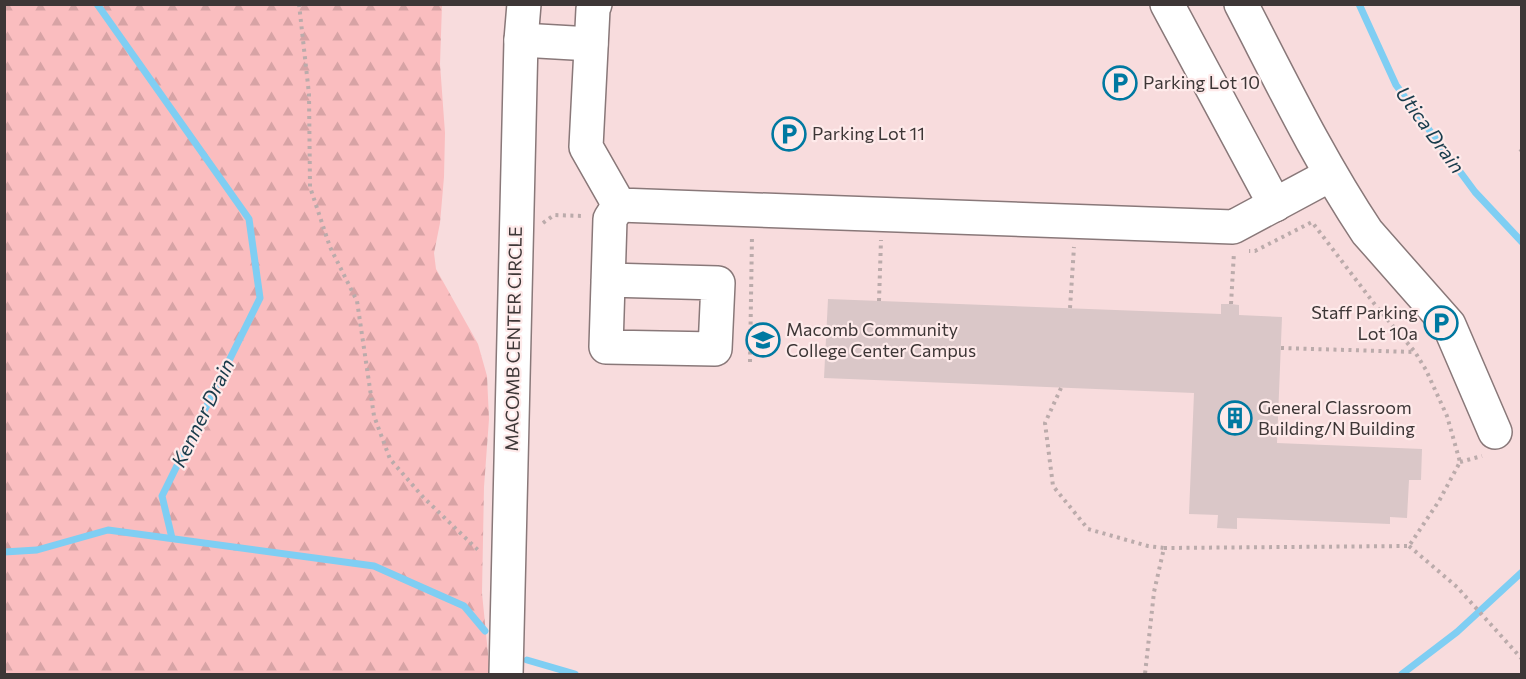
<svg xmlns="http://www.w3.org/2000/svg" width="1526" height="679" viewBox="0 0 1526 679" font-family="Commissioner,sans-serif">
<defs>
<pattern id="forest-firs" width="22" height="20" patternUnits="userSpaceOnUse" patternTransform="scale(1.5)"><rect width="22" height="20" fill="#fabdbf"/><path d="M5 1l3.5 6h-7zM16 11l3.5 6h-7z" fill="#d7a3a5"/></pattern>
</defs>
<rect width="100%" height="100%" fill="#feeaea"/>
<rect fill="#f8dcdd" x="5" y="5" width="1516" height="669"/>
<path fill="url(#forest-firs)" d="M4,5H442L440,64L445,133L444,177L440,223L434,253L436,269L478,344L487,376L489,419L484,487L482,593L490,674H5Z"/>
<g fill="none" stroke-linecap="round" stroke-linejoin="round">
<g stroke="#7fcef3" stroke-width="7">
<path d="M97,4L249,219L260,298L162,496L172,538"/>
<path d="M1359,4L1396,85L1475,192L1522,242"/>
<path d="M4,552L37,550L108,530L374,566L464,606L485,631"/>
<path d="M527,660L575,674"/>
<path d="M1402,674L1457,632L1522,572"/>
</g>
</g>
<path fill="#dac7c8" d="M828,299L1221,314V304H1231L1239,305V315L1282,317L1277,443L1422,449L1421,480H1409L1407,518L1390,517V524L1237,518V529L1217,528L1218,515L1189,514L1194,393L824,378Z"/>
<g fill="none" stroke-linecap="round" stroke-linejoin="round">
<defs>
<g id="minor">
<path d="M595,4L593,9L586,147L619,205L1233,227L1330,175"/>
<path d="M1167,4L1275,205"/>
<path d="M1241,4C1281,81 1319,160 1367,232L1449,325L1495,432"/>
<path d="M521,40L591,44"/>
<path d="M608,280L718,283L715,349L606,347L610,219L619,205"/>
<path d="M506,674L521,40L524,4"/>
</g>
</defs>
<use href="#minor" stroke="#897879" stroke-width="36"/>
<g stroke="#bbabab" stroke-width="4" stroke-dasharray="3 4.5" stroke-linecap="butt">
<path d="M299,4L309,94L310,187L330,247L357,301L374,416L390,459L423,497L479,551"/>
<path d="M1520,149L1522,151"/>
<path d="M543,223L554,215L584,216"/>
<path d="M879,301L881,240"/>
<path d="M1231,304L1234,252"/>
<path d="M1070,308L1074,247"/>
<path d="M1281,348L1414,352"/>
<path d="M750,362L752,235"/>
<path d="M1061,388L1045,423L1053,486L1088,529L1148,546L1164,548L1154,592L1145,674"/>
<path d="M1460,462L1482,456"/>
<path d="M1409,546L1457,587L1522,659"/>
<path d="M1164,548L1409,546L1439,501L1460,462L1447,416L1426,370L1415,352L1376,306L1312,222L1255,251H1249"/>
</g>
<use href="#minor" stroke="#fff" stroke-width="33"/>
</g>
<defs>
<symbol id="parking-ring" viewBox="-11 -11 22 22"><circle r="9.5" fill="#feeaea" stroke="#0079a1" stroke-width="1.5"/><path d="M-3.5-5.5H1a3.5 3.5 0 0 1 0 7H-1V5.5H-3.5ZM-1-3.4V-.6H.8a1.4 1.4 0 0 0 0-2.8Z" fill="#0079a1"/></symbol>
<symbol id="university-ring" viewBox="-11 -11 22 22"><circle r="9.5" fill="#feeaea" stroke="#0079a1" stroke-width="1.5"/><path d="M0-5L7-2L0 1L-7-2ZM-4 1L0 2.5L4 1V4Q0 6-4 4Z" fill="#0079a1"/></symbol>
<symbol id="building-ring" viewBox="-11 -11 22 22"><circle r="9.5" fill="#feeaea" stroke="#0079a1" stroke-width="1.5"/><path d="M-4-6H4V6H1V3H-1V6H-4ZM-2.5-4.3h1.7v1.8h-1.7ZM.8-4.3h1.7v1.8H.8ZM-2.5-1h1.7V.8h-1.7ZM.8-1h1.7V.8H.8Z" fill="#0079a1"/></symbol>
</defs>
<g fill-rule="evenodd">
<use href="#parking-ring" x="1101" y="64" width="38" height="38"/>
<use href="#parking-ring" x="770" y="115" width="38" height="38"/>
<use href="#parking-ring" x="1422" y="304" width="38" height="38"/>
<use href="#university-ring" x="744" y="321" width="38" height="38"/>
<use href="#building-ring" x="1216" y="399" width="38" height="38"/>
</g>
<g text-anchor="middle" stroke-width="4.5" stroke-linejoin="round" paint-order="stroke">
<g font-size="18" fill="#3d3636" stroke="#feeaea" text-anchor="start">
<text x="1143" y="89">Parking Lot 10</text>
<text x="812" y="140">Parking Lot 11</text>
<text x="1418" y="319" text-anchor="end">Staff Parking<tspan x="1418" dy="21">Lot 10a</tspan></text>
<text x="786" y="336">Macomb Community<tspan x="786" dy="21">College Center Campus</tspan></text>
<text x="1258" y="414">General Classroom<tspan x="1258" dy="21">Building/N Building</tspan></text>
</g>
<g font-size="18" fill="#3d3636" stroke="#feeaea">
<text transform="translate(514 339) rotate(-89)" y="6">MACOMB CENTER CIRCLE</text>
</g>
<g font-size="20" font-style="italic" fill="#183b4b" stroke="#feeaea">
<text transform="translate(1430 130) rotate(54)" y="7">Utica Drain</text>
<text transform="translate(203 413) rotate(-64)" y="7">Kenner Drain</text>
</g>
</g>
<rect width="1526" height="679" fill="none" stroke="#3d3636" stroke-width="12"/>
</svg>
